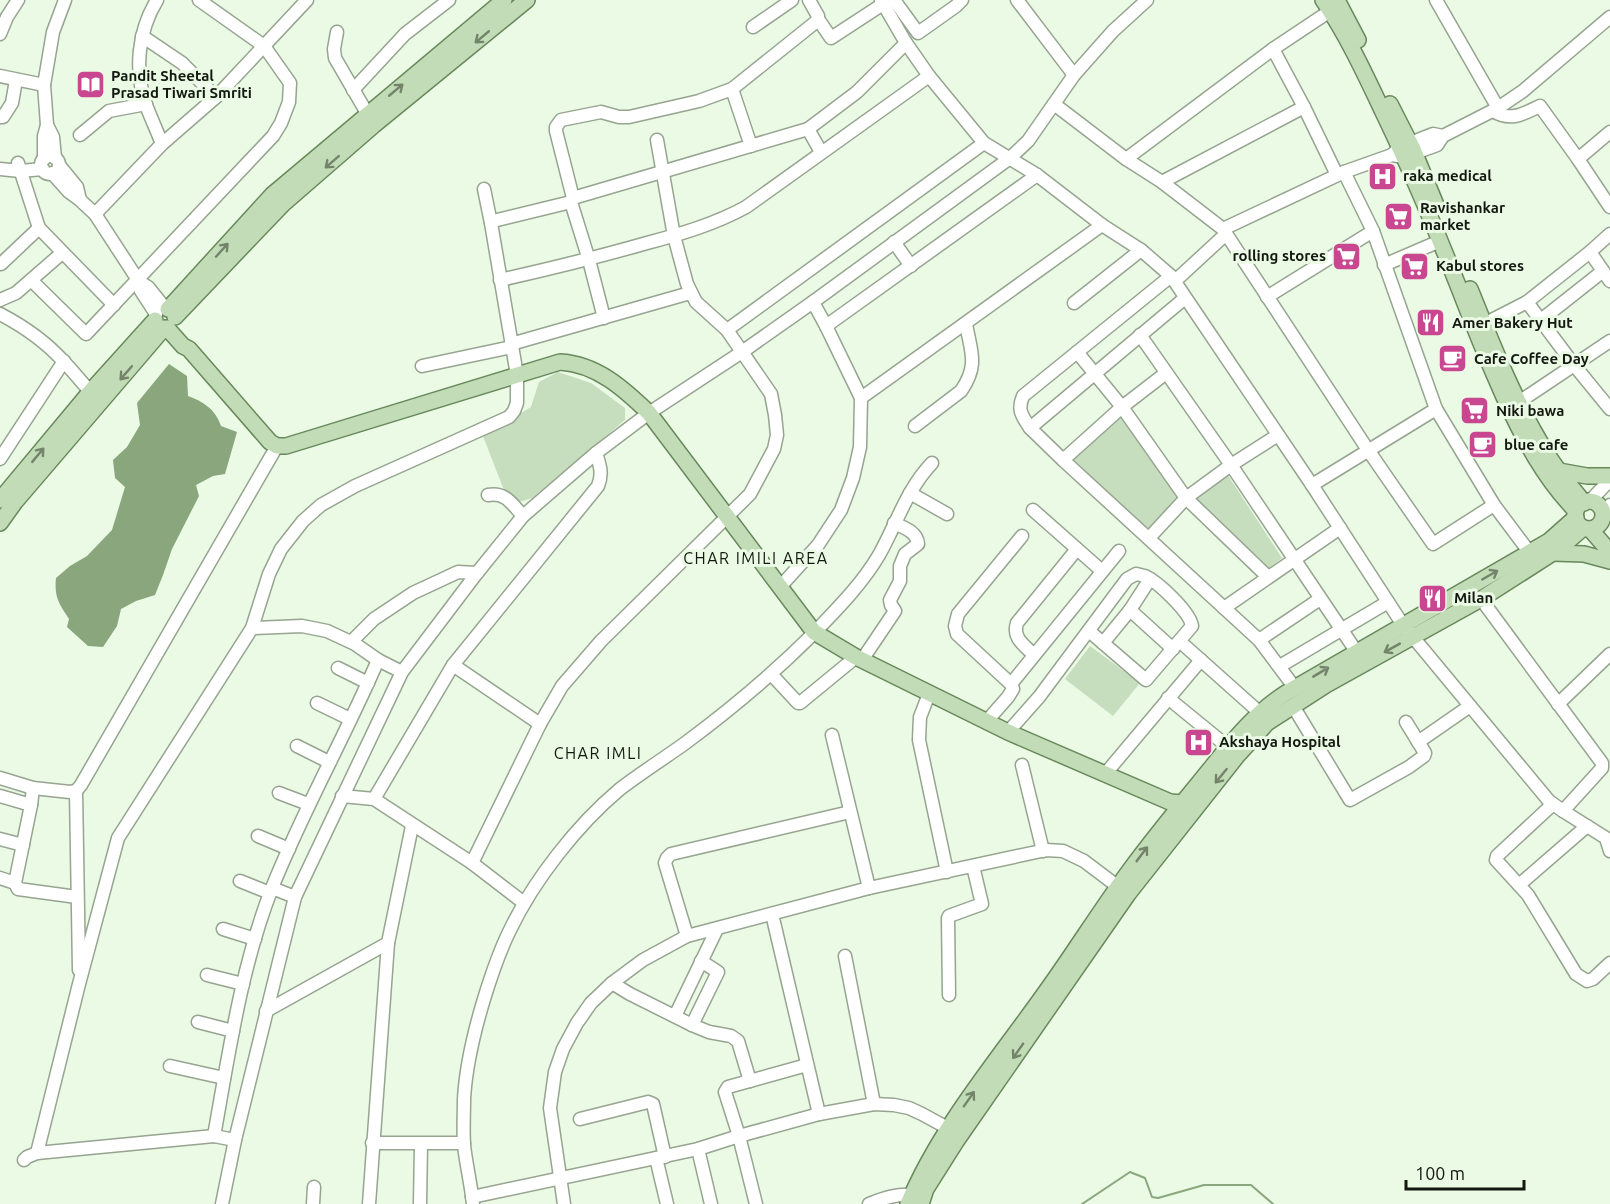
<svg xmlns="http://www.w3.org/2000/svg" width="1610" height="1204" viewBox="0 0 1610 1204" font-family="Ubuntu,sans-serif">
<rect width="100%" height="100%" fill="#eafae4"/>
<g fill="#c6debd">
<path d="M558,372L591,383L625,408V420L532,498L516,503L507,498L483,436L531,407L539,382Z"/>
<path d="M1123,416L1179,498L1149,529L1073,460Z"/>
<path d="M1227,474L1282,558L1269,568L1194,498Z"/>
<path d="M1090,646L1140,683L1113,716L1065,679Z"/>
</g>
<path fill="#89a67d" d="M169,364L187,376L188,396C204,402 215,409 221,426L237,432L225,474L213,476L196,485L199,496L172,549L163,575L155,595L136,601L121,609L117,626L103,647L88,646L67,627L69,619C59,604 54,597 56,578L70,566L87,556L112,530L125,487L115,478L113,460L127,447L140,425L137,403Z"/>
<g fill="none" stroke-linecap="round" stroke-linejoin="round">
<path stroke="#89a67d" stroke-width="2" d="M1082,1204L1130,1172L1145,1178L1152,1197L1158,1198L1204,1185H1251L1273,1204"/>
<defs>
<g id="minor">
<path d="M157,0C138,31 134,70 146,105C151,118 157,131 162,144"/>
<path d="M881,0L906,43L929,76L984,143L1037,175L1102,225L1141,250L1171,276L1312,485L1403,625L1549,801L1563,811L1606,838L1610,851"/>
<path d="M894,0L918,33L956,6L962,0"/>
<path d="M1017,0L1074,75"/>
<path d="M1436,0L1498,108"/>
<path d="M818,19L831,38L883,4"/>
<path d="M753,27L792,0"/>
<path d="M337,32L334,49L335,58L371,120"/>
<path d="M0,34L7,17L18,0"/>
<path d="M142,36L182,63L216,97"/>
<path d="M1273,49L1304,107L1337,175"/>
<path d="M0,76L44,85"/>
<path d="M732,89L751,146"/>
<path d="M353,90L405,34L449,0"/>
<path d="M1054,104L1126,159L1162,182L1223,229L1368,450L1433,544L1494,505"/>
<path d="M1493,111C1511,122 1523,114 1540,106L1578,159L1610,207"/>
<path d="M0,117H3L12,103L16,80"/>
<path d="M47,125L53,137L55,158"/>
<path d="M808,129L821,152"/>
<path d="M80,135L109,111L146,104"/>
<path d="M1392,155L1404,157L1437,145L1443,136L1498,108L1523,91L1610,17"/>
<circle cx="50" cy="165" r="9"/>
<path d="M44,159V136L47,125L44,85L53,32L65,0"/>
<path d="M1126,159L1273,49L1336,7"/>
<path d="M1578,159L1610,132"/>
<path d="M18,163L39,228L114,305"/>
<path d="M59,165L77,187L80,200"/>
<path d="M0,169L20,171L43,169"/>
<path d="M1344,172L1373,231L1436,409L1494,505L1530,553"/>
<path d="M52,173L69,192L80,200L95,214L138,280L141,291L156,314"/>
<path d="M1162,182L1304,107"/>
<path d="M484,189L491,223"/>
<path d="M573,198L808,129L857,92L906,43"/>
<path d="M571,202L589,260L604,318"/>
<path d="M95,214L162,144L216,97L307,0"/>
<path d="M1223,229L1344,172L1392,155L1400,147L1410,143L1433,134L1443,136"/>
<path d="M894,242L911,266"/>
<path d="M1590,252L1610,281"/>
<path d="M0,263L1,264L39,228"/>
<path d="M1384,265L1440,241"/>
<path d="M31,280L86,334L273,136L281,123L289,102L290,83L264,46L199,0"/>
<path d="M500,280C549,269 598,257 647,243C681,234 715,224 746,207L929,76"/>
<path d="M1175,281L1226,234"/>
<path d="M140,282L148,287L165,308"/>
<path d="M1267,297L1373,231"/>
<path d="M1185,298L1030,428L1063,460L1259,640L1295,688"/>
<path d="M0,300L16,293L62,253"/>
<path d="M1527,302L1574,365L1610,409"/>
<path d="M1074,303L1141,250"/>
<path d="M0,314C23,326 47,343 64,362C75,373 84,386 96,397"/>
<path d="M1541,320L1603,271"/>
<path d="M1484,324L1527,302L1590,252L1610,234"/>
<path d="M826,326L1037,175"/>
<path d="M727,330L984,143"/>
<path d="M1140,335L1231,465L1356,651"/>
<path d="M511,344L690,293"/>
<path d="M1077,352L1122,407L1186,498L1268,577"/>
<path d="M422,366L512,347"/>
<path d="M861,398L1102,225"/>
<path d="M1519,402L1610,341"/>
<path d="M915,426L961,391C979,365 971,352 966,324"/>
<path d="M1030,428C1022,416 1017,410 1023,396L1171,276"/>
<path d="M0,459L64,361"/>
<path d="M1063,460L1122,407L1166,373"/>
<path d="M1312,485L1436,409"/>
<path d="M910,493L947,514"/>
<path d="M488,495C506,492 512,504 523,516"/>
<path d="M1589,502L1610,480"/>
<path d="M1033,510L1102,571"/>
<path d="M1603,512L1610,505"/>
<path d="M1149,538L1186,498L1231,465L1278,435"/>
<path d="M780,587L818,545L841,510L853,478L860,447L861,398L826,326L813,302"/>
<path d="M1481,599L1602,763V768L1563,811"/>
<path d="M1224,608L1340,528"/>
<path d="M1130,610L1173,649"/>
<path d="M252,628L302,626L327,631L355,644L378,660L402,672"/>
<path d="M1259,640L1320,599"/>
<path d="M351,642L374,619L413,593L458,572L477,573"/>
<path d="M1103,643L1130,610L1150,579"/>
<path d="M1185,646L1259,712"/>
<path d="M1034,655C1024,645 1012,638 1017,623L1077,549"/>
<path d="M862,660L895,611L891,605L890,600L900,581V566L905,554L918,544C917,532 905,528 894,523"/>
<path d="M453,665L540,724"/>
<path d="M1280,666L1388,602"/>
<path d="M338,668L368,683"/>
<path d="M771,674L798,703H800L856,657"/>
<path d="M1011,684L1119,551"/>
<path d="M929,694L920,717L919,740L947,872"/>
<path d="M1168,698L1228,747"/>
<path d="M317,703L350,719"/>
<path d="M1558,704L1610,654"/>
<path d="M1293,706L1350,800L1409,767L1424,756L1425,753L1406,722"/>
<path d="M986,722L1008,697L1013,689L1011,684L957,634L955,626L958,614L1022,536"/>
<path d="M1008,732L1039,697L1127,579L1136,574C1137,574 1144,576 1145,576C1158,582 1190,612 1192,626L1146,680L1089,631"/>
<path d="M832,735L869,888"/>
<path d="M1418,742L1470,706"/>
<path d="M297,746L329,762"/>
<path d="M1022,765L1043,851"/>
<path d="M1106,773L1201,660"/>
<path d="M0,778L33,788L70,792L76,791L81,785L277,446"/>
<path d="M33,788L31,805L15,883L18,889L77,897"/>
<path d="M76,791L79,970"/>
<path d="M279,793L308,804"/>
<path d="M0,796L31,805"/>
<path d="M342,796L374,799L472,863L524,903"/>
<path d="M374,799L453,665L598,486C603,474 600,465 596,453"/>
<path d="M1553,804L1497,856L1496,860L1528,895L1576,974L1587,981L1593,979L1610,963"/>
<path d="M258,836L289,849"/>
<path d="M0,839L23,845"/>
<path d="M472,863L540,724L562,686L601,641L750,494L774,449L777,435L775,415L771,394L727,330L696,302L687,284L674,236L657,140"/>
<path d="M0,878L15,883"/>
<path d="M240,881L270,893"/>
<path d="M1519,885L1587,826"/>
<path d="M272,888L295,897"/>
<path d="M772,914L819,1114"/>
<path d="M223,929L255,939"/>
<path d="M687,936L665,863L667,858L671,854L850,812"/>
<path d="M845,956L874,1104"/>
<path d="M207,975L243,984"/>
<path d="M612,983L630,994L692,1025L709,1032L731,1036L738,1041L750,1081"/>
<path d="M949,995L948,918L949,916L982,904L973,866"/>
<path d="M266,1011L388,943"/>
<path d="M675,1016L717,929"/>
<path d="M198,1022L233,1031"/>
<path d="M692,1025L718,972L701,961"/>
<path d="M170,1066L224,1078"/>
<path d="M580,1119L648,1102L653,1104L665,1157"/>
<path d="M214,1136C229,1053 241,967 272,888C303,810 345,737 378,660"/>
<path d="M372,1143H464"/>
<path d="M698,1149L711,1204"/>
<path d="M37,1153L79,984L118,838L252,628L269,574L281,549L303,521L321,505L355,486L509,417L514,411L517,403V375L491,223L493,221L571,202L573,198L556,131V127L561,120L601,112L619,117H629L699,101L732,89L817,21L818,16L809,0"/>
<path d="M656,1158L667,1204"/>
<path d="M24,1160L27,1157L37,1153L214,1136L235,1140"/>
<path d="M472,1197L698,1149L739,1136L819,1114L874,1104L894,1105L909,1108L922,1114L955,1132"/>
<path d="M222,1204L235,1140L295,897L402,672L477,573L523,516L596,453L649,413L742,352L813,302L1010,158L1028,141L1074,75L1113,31L1147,0"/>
<path d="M313,1204L314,1187"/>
<path d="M369,1204L388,943L412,826"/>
<path d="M420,1204L421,1144"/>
<path d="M473,1204C471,1184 466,1164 464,1145C463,1130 464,1113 464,1099C466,1064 474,1032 484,999C491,976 499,952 510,930C534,880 577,825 620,789C641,773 663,759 684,744C730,710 774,673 814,633C837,609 862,584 879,555C896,525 907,489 932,463"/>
<path d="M564,1204L550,1108L555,1072L563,1049L577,1023L591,1003L612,983L643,960L687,936L869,888L1046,850L1063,851L1084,861L1125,892"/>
<path d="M756,1204L739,1136L725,1092L728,1087L807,1065"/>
<path d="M869,1204C884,1198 896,1194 912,1195"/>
</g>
<g id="major">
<path d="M1323,0C1347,35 1365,74 1383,112C1410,168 1434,225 1457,283C1472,322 1487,359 1504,397C1523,438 1544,478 1576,511"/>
<path d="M1337,0L1358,40"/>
<path d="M1390,104L1413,149L1436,205"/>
<path d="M1470,289C1492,344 1516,405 1548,455C1558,472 1572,487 1584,503"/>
<path d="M168,309L272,195L504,0"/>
<path d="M175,317L283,204L374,125L527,0"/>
<path d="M167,328L183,346L189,349L270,442L277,446H286L560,362C597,364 624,389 649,413L814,632L856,657L1008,732L1170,802L1182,803L1193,811"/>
<path d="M1559,471L1587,476H1610"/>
<path d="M0,500L90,392L155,320"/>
<circle cx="1589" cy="515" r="14"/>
<path d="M0,523L15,502L164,328"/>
<path d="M1590,529L1610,552"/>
<path d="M1553,553L1584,554L1610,561"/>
<path d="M908,1204C941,1125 1001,1056 1050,986C1077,948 1102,908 1130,870C1152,840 1175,812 1198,784C1226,750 1249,717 1286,693L1549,541L1576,517"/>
<path d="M921,1204L926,1189L957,1140L1128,894L1237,756L1267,723L1326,685L1481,599L1559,549L1583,528"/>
</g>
</defs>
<use href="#minor" stroke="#96a490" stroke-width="15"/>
<use href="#major" stroke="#69885c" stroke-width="18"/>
<use href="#minor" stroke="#fff" stroke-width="12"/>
<use href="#major" stroke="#c1dcb6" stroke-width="15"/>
</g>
<defs><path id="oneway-shaft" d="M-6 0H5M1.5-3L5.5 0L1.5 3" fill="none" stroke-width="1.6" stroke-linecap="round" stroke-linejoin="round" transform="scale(1.5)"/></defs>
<g stroke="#73846b">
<use href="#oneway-shaft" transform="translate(482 37) rotate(140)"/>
<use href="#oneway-shaft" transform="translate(396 90) rotate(-40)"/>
<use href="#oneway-shaft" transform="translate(332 162) rotate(139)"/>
<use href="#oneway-shaft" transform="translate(222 250) rotate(-48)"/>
<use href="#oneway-shaft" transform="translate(126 373) rotate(131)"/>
<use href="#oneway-shaft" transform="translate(38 455) rotate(-50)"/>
<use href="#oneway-shaft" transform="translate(1490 575) rotate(-30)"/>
<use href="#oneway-shaft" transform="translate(1392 648) rotate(151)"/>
<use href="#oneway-shaft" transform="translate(1321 672) rotate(-31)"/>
<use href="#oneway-shaft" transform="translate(1221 776) rotate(129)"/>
<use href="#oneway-shaft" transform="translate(1142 854) rotate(-53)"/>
<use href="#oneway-shaft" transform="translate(1018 1051) rotate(125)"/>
<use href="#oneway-shaft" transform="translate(969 1099) rotate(-55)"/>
</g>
<defs>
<symbol id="library-square" viewBox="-11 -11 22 22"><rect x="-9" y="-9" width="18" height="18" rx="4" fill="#c94790" stroke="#eafae4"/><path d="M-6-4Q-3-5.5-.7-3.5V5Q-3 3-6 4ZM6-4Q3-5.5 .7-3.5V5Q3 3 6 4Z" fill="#fff"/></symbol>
<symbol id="hospital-square" viewBox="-11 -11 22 22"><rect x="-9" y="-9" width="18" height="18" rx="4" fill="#c94790" stroke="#eafae4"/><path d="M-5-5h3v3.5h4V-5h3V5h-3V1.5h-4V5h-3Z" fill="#fff"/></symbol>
<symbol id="supermarket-square" viewBox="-11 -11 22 22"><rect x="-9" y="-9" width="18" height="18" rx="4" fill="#c94790" stroke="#eafae4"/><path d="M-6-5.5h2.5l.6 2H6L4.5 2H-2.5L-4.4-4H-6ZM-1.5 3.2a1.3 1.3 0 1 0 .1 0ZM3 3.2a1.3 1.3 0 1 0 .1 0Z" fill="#fff"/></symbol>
<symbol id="restaurant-square" viewBox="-11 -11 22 22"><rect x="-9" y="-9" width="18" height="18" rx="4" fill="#c94790" stroke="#eafae4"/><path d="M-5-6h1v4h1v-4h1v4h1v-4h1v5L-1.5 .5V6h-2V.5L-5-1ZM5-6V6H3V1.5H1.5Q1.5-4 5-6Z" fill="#fff"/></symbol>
<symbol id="cafe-square" viewBox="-11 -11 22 22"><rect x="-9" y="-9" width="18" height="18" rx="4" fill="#c94790" stroke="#eafae4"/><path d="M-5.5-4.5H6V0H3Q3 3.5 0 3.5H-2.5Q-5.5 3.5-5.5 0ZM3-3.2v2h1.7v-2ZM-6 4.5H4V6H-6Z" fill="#fff"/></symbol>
</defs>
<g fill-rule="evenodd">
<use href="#library-square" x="74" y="68" width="33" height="33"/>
<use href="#hospital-square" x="1366" y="160" width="33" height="33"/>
<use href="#supermarket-square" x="1382" y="200" width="33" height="33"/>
<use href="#supermarket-square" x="1330" y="240" width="33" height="33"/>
<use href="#supermarket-square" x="1398" y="250" width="33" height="33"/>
<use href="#restaurant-square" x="1414" y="306" width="33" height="33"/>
<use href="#cafe-square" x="1436" y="342" width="33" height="33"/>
<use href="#supermarket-square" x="1458" y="394" width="33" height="33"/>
<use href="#cafe-square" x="1466" y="428" width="33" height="33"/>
<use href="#restaurant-square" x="1416" y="582" width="33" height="33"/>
<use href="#hospital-square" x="1182" y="726" width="33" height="33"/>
</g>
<g text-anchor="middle" stroke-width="6" stroke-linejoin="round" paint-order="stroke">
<g font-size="15" font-weight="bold" fill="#131810" stroke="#eafae4" text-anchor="start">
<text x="111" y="81">Pandit Sheetal<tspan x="111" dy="17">Prasad Tiwari Smriti</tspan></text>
<text x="1403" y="181">raka medical</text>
<text x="1420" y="213">Ravishankar<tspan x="1420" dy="17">market</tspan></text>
<text x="1326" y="261" text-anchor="end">rolling stores</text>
<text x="1436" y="271">Kabul stores</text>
<text x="1452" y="328">Amer Bakery Hut</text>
<text x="1474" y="364">Cafe Coffee Day</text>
<text x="1496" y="416">Niki bawa</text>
<text x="1504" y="450">blue cafe</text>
<text x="1454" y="603">Milan</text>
<text x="1219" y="747">Akshaya Hospital</text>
</g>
<g font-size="16" letter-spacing="1.5" fill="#131810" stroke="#eafae4">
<text x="756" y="564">CHAR IMILI AREA</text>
<text x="598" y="759">CHAR IMLI</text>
</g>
</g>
<path d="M1406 1180v9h118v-9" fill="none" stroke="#131810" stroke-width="3"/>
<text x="1415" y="1180" font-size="18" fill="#131810" stroke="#eafae4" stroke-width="4.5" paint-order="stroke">100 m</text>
</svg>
